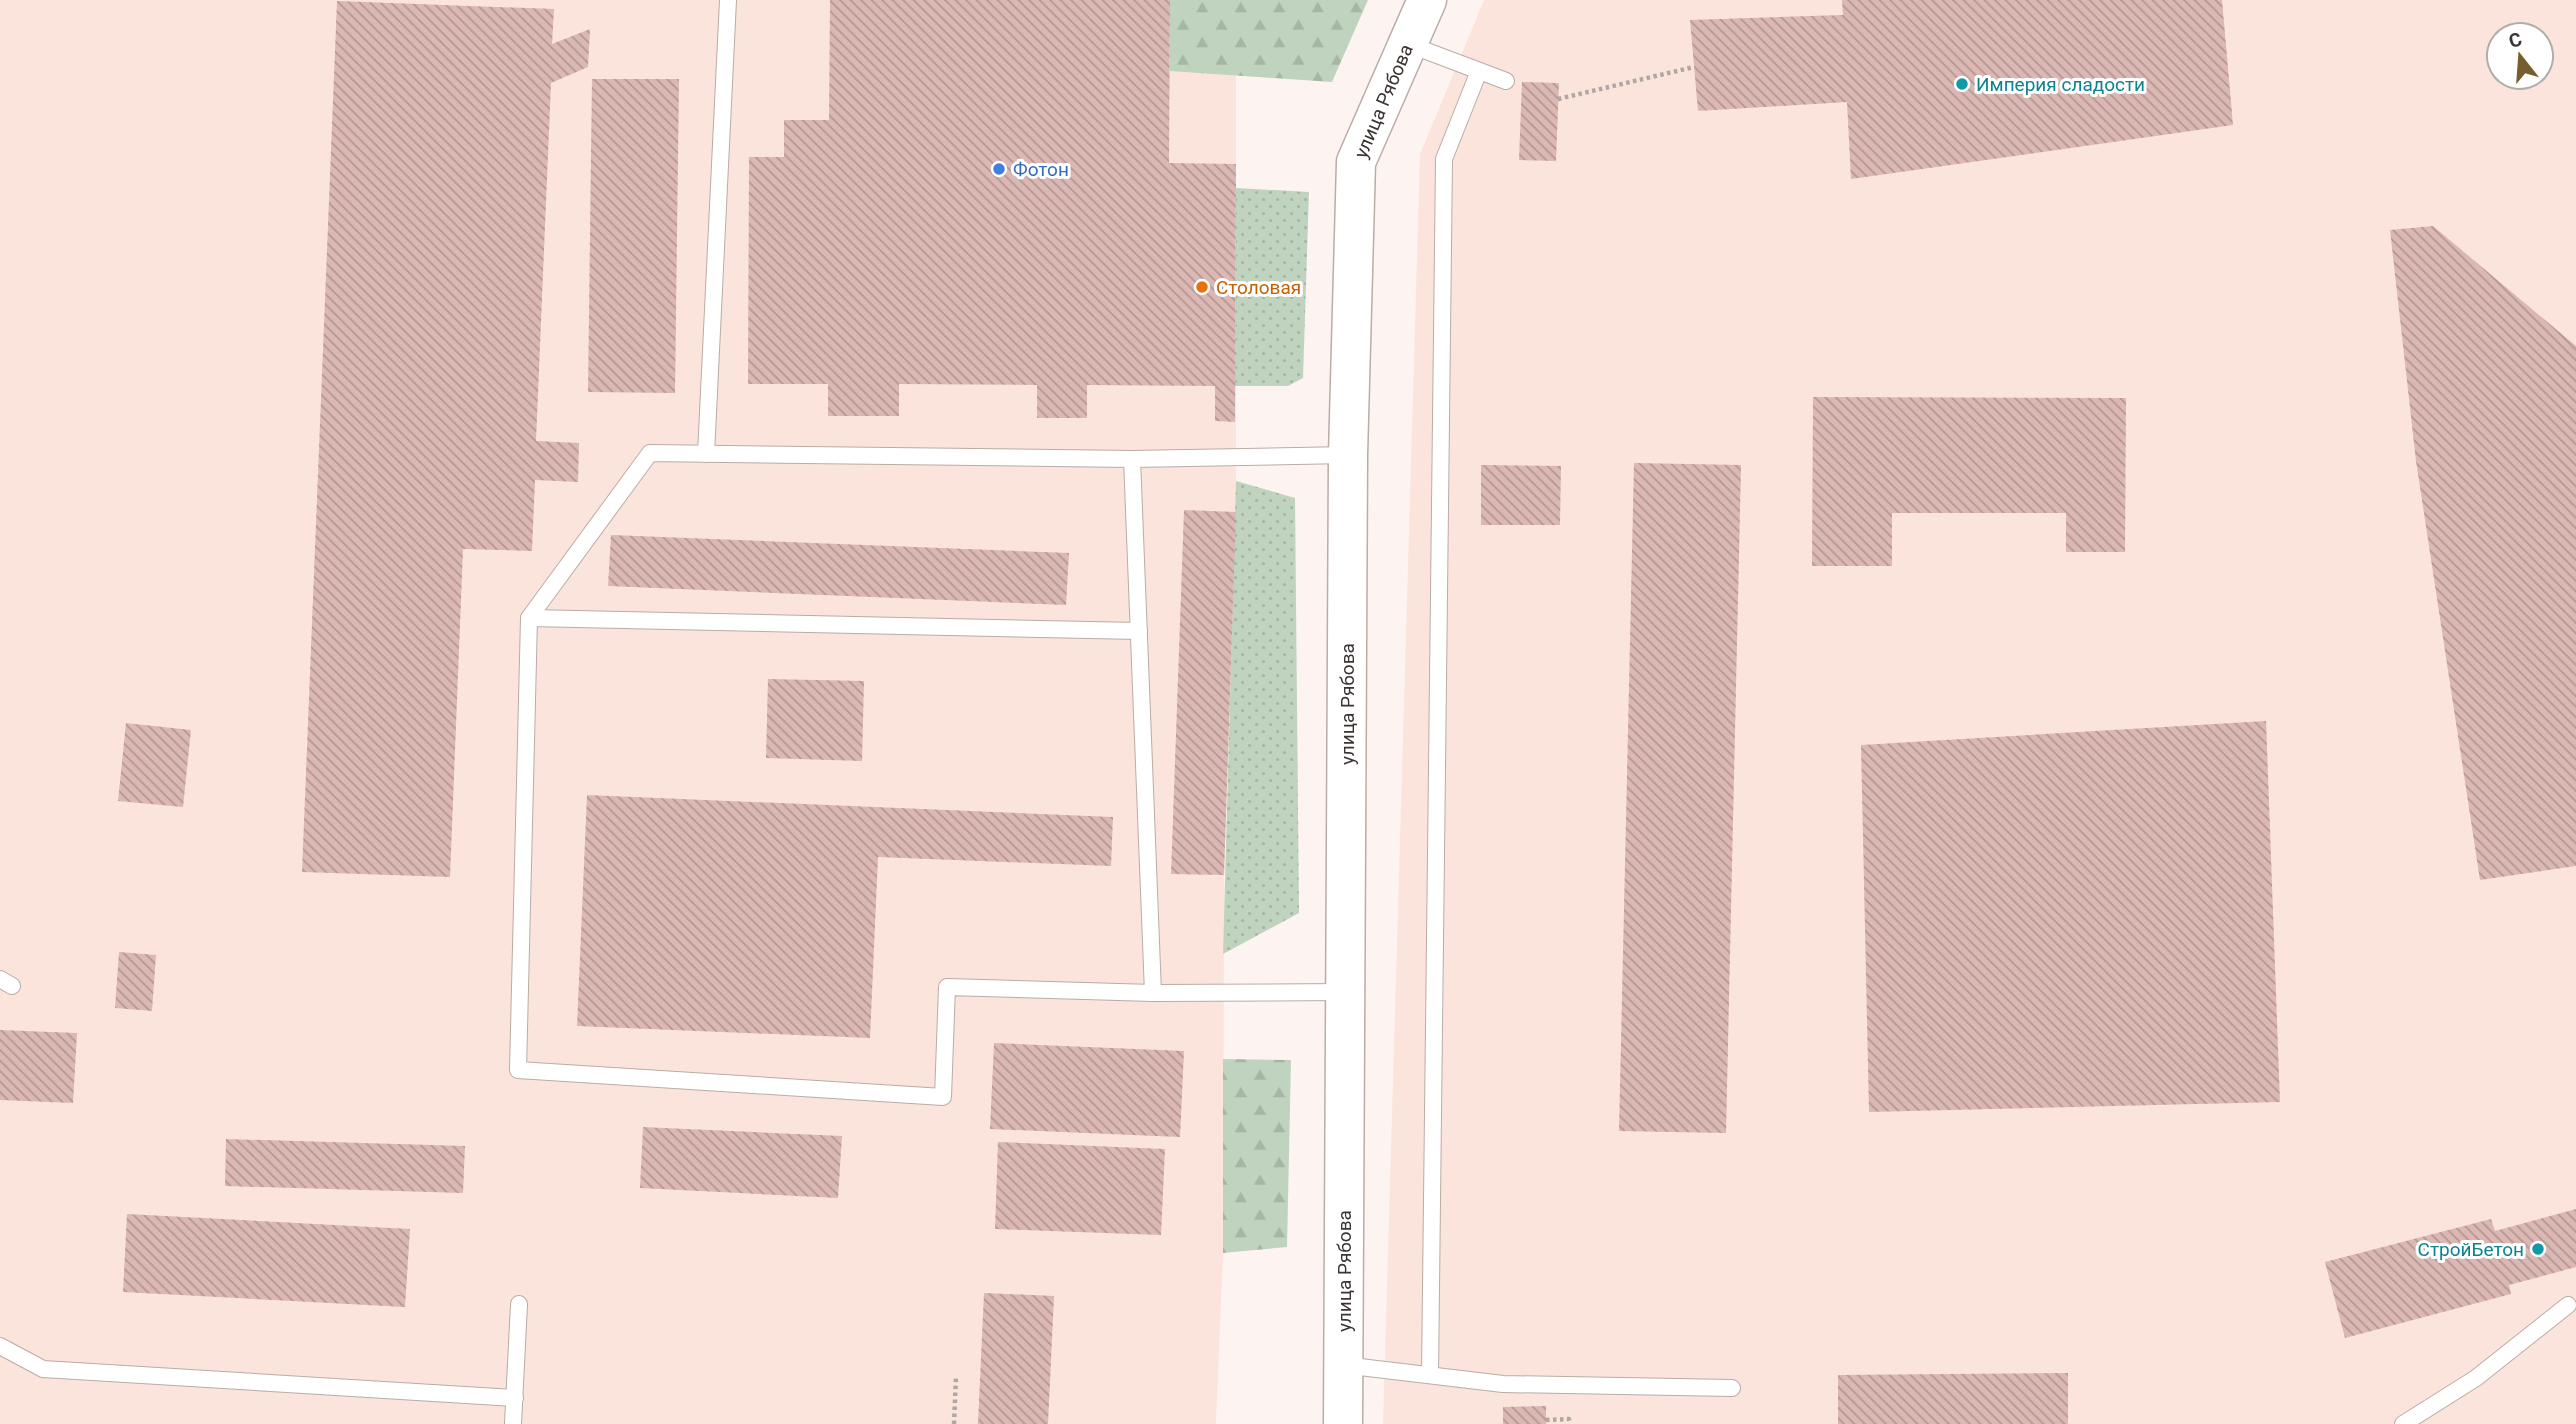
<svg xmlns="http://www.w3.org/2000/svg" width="2576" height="1424" viewBox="0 0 2576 1424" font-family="Roboto,sans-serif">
<defs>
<pattern id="grass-dots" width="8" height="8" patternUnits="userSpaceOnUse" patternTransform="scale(1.75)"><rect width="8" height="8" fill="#c0d3be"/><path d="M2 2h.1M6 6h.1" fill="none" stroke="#a6b6a4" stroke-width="1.8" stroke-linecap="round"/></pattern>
<pattern id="forest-firs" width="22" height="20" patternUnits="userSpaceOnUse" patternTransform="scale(1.75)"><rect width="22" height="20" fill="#c0d3be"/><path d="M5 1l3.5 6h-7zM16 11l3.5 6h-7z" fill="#a6b6a4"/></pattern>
<pattern id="building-back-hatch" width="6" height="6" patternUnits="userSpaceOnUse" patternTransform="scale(1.75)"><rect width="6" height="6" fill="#dbb8b4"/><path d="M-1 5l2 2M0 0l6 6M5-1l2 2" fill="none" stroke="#b39693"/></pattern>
</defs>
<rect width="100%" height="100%" fill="#fdf4f1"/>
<g fill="#fbe4db" fill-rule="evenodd">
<path d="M0,0H1236V512L1224,875L1223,1253L1216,1424H0Z"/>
<path d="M1484,0H2576V1424H1383L1420,154ZM2499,35H2541V77H2499Z"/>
</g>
<g fill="url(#grass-dots)">
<path d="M1236,188L1309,192L1303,378L1288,386H1235Z"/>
<path d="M1236,481L1295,498L1299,913L1223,954Z"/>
</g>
<g fill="url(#forest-firs)">
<path d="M1170,0H1368L1332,82L1170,71Z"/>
<path d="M1223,1059L1291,1060L1287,1247L1223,1253Z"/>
</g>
<g fill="url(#building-back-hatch)">
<path d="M830,0H1170L1169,163L1236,164L1235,422L1215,421V386L1087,385V418H1037V385L899,384V416H828V384H748L749,157H784V120H829Z"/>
<path d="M1842,0H2222L2233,125L1851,179L1847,102L1698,111L1690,20L1843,15Z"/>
<path d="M337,1L554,9L552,44L590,29L588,67L551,83L536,441L579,443L578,482L535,480L532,551L463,549L450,877L302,872Z"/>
<path d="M592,79H679L675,393L588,392Z"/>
<path d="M1522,82L1559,83L1556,161L1519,160Z"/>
<path d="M2433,226L2576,346V866L2480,880L2416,461L2390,230Z"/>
<path d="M1813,397L2126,398L2125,552H2066V513H1892V566H1812Z"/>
<path d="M1634,463L1741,465L1726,1133L1619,1131Z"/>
<path d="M1481,465L1561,466L1560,525H1481Z"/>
<path d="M1184,510L1236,512L1224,875L1171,874Z"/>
<path d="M611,535L1069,553L1066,605L608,586Z"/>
<path d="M768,679L864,681L862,761L766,758Z"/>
<path d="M2266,721L2280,1102L1869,1112L1861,745Z"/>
<path d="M126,723L191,730L183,807L118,801Z"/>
<path d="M587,795L1113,817L1111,866L878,857L870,1038L577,1026Z"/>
<path d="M119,952L156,955L152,1011L115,1008Z"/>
<path d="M0,1030L77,1033L73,1103L0,1100Z"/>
<path d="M994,1043L1184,1051L1180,1137L990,1129Z"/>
<path d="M643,1127L842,1136L838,1198L640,1188Z"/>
<path d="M226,1139L465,1146L463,1193L225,1186Z"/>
<path d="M998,1142L1165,1149L1161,1235L995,1229Z"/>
<path d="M2576,1209V1267L2509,1285L2511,1294L2345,1338L2325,1262L2491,1219L2495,1231Z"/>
<path d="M127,1214L410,1229L405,1307L123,1292Z"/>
<path d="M984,1293L1054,1296L1048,1424H978Z"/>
<path d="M2068,1373V1424H1838V1375Z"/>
<path d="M1546,1406V1424H1503V1407Z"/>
</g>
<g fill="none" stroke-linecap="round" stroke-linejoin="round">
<defs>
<g id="service">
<path d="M1408,44L1506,81"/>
<path d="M706,454L728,0"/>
<path d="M1132,459L1153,993L947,987L943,1097L518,1070L529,618L650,453L1132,459L1348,455"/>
<path d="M529,618L1139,631"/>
<path d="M0,979L12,986"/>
<path d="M1153,993L1345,992"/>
<path d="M0,1346L43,1369L515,1398"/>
<path d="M1343,1365L1503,1384L1732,1388"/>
<path d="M1430,1375L1444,159L1479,71"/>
<path d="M513,1424L519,1304"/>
<path d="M2403,1424L2476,1378L2568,1305"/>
</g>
<path id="tertiary" d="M1343,1424L1348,455L1356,162L1427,0"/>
</defs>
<use href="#service" stroke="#baaca6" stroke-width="18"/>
<use href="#tertiary" stroke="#baaca6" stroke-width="41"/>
<g stroke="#afa7a4" stroke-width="4.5" stroke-dasharray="3.5 3.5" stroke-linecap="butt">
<path d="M1558,99L1694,67"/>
<path d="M1546,1420L1569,1419V1424"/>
<path d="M954,1424L956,1377"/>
</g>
<use href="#service" stroke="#fff" stroke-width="16"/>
<use href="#tertiary" stroke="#fff" stroke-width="38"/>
</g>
<g fill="#0f9aa8" stroke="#fff" stroke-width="2.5">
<circle cx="1962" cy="84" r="7"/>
<circle cx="2538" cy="1249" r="7"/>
</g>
<circle fill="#3f7fe0" stroke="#fff" stroke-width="2.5" cx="999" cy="169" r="7"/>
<circle fill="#e8710a" stroke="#fff" stroke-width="2.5" cx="1202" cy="287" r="7"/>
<g text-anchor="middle" stroke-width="6" stroke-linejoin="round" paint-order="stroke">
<g font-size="19" fill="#0d838f" stroke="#fff" text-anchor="start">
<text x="1976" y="91">Империя сладости</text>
<text x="2524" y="1256" text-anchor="end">СтройБетон</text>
</g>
<g font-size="19" fill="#3a3532" stroke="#fff">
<text transform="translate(1383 101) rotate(-67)" y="7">улица Рябова</text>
<text transform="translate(1347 704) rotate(-90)" y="7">улица Рябова</text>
<text transform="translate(1344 1271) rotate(-90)" y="7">улица Рябова</text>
</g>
<g font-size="19" fill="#366cbe" stroke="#fff" text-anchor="start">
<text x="1013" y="176">Фотон</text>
</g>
<g font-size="19" fill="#c56008" stroke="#fff" text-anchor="start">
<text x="1216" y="294">Столовая</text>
</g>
</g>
<g transform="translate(2520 56) rotate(343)"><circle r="33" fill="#ffffff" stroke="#b0aead" stroke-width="2"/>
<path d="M0-5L12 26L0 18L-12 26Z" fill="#775e2f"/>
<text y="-10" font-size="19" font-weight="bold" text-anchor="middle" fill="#3a3532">С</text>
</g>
</svg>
